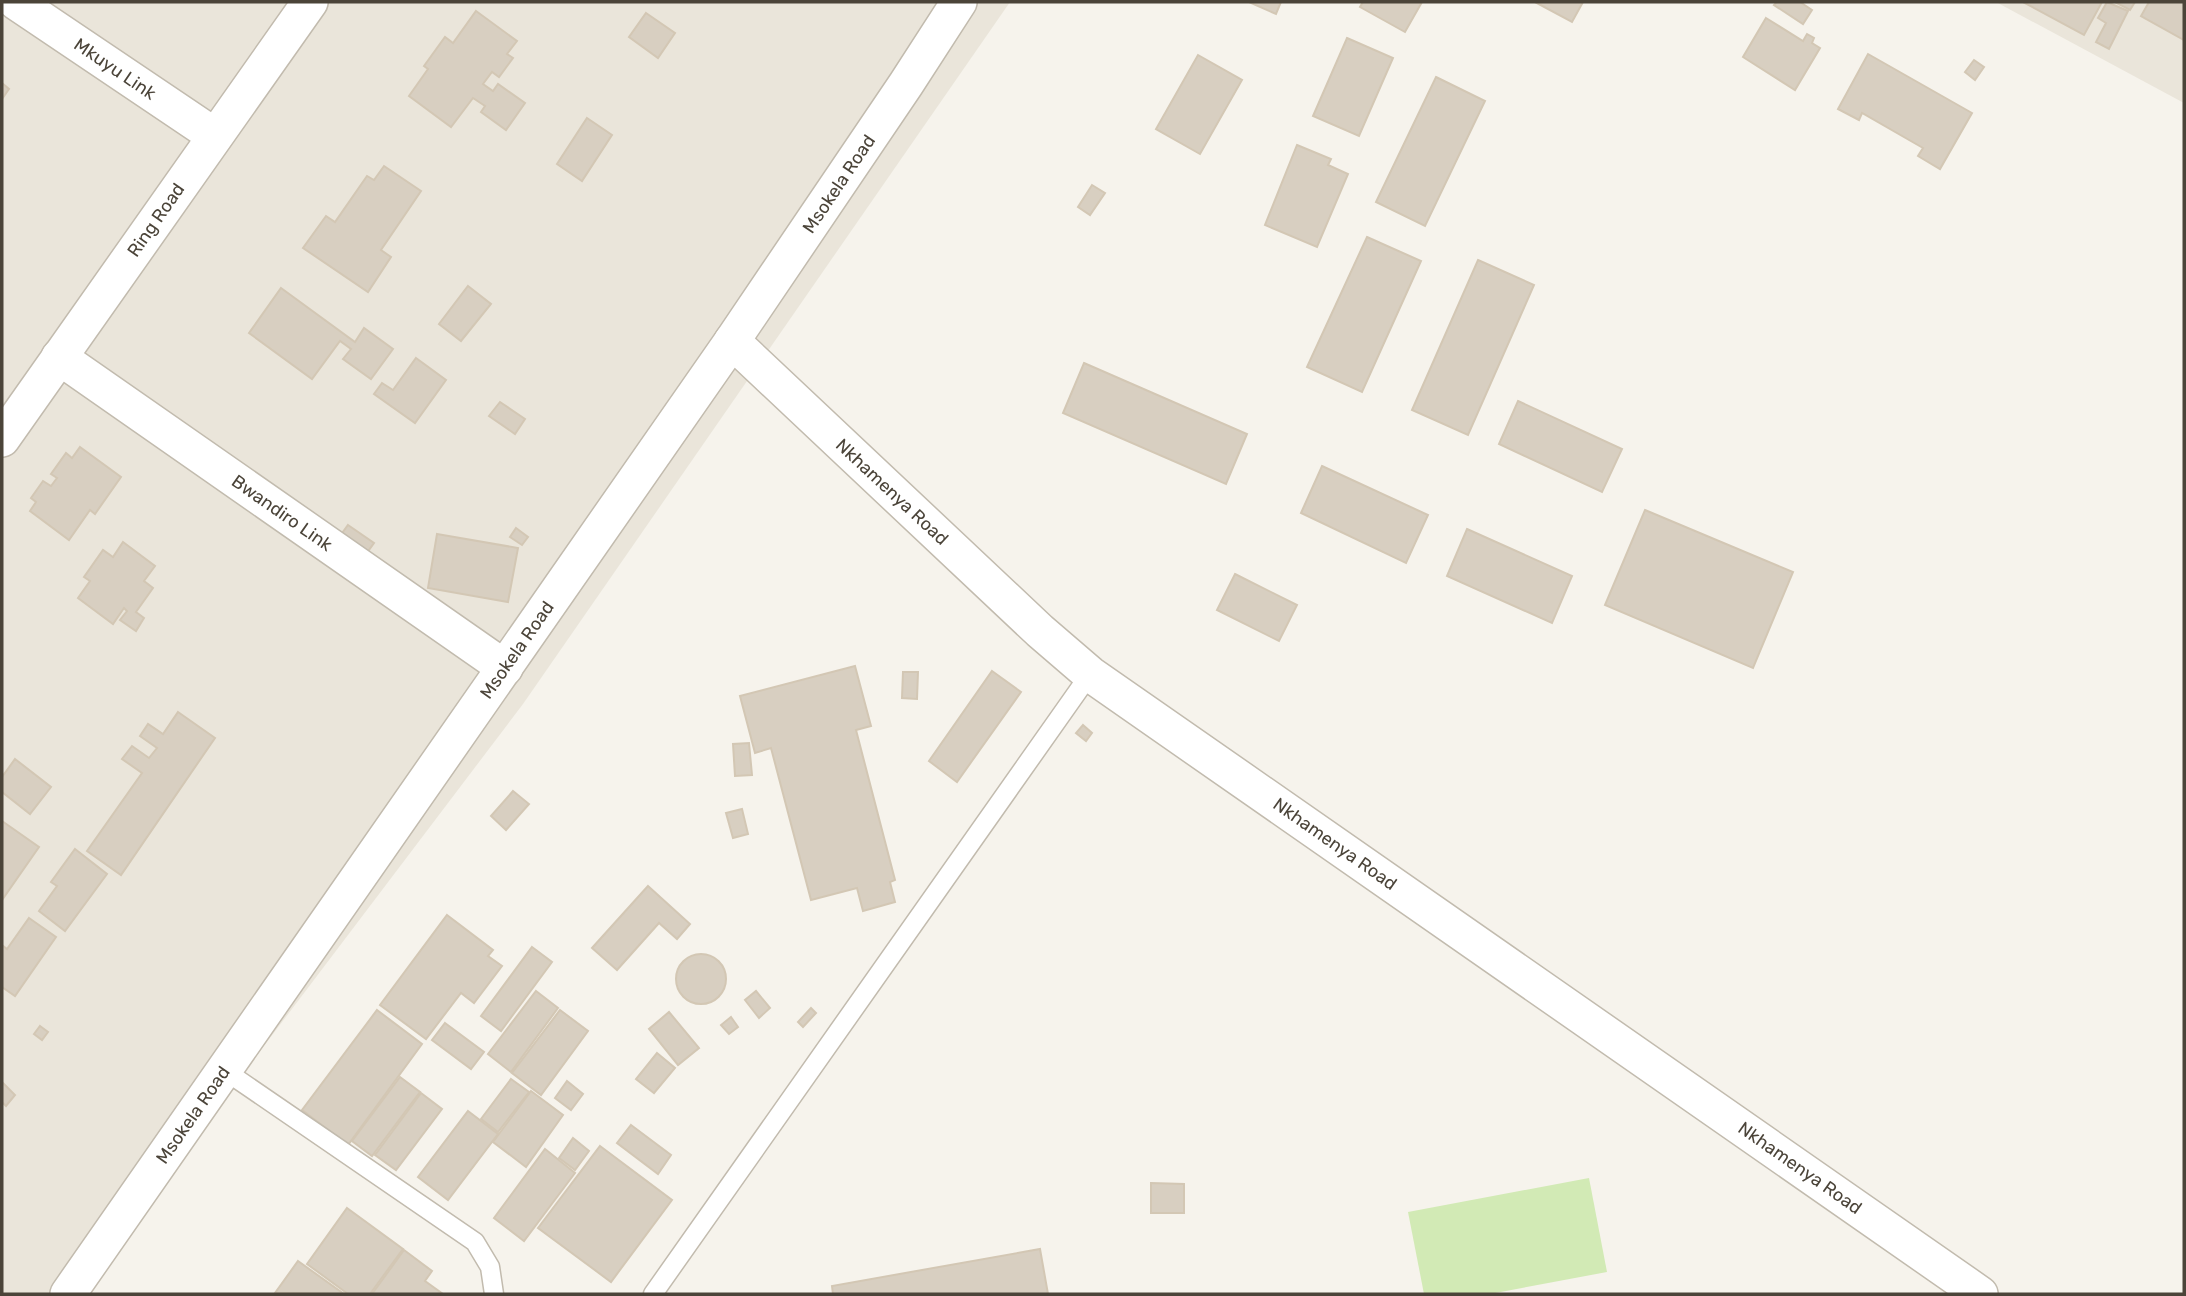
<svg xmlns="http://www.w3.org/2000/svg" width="2186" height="1296" viewBox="0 0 2186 1296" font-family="Rubik,sans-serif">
<rect width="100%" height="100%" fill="#f6f3ec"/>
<g fill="#eae5da">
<path d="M2,2H1010L523,704L76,1294H2Z"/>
<path d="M1996,2H2184V103Z"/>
</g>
<path fill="#d2eab5" d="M1589,1178L1607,1272L1490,1294H1424L1408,1212Z"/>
<g fill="#d8cfc1" stroke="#d3c7b4" stroke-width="2">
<path d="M1249,2H1281L1276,14Z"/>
<path d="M1363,2H1422L1405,32L1360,7Z"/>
<path d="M1535,2H1583L1572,22Z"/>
<path d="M1777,2H1800L1812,10L1803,24L1774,5Z"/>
<path d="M2023,2H2102L2084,35Z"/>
<path d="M2107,2L2128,11L2109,49L2096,42L2106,23L2098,18Z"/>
<path d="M2115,2H2135L2130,10Z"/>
<path d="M2149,2H2184V40L2141,16Z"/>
<path d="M476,11L517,41L507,54L513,58L499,77L492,72L483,84L493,91L498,84L525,103L506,130L481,112L485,106L473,98L451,127L409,96L428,69L424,66L445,37L453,43Z"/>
<path d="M646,13L675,33L658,58L629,37Z"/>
<path d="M1766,18L1803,41L1807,34L1814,38L1812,43L1820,48L1795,90L1743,57Z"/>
<path d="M1347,38L1393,58L1359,136L1313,116Z"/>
<path d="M1868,54L1972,113L1940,169L1918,156L1923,148L1862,113L1859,120L1838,109Z"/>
<path d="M1198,55L1242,80L1200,154L1156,129Z"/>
<path d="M1974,60L1984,67L1975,80L1965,72Z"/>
<path d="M1436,77L1485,101L1425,226L1376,202Z"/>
<path d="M2,83L9,89L2,99Z"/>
<path d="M587,118L612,135L582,181L557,164Z"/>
<path d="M1297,145L1331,159L1328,165L1348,174L1317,247L1265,225Z"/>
<path d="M384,166L421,191L381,250L391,257L368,292L303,248L326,216L335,222L367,176L374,180Z"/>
<path d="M1092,185L1105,193L1090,215L1078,207Z"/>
<path d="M1367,237L1421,261L1362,392L1307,367Z"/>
<path d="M1478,260L1534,285L1468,435L1412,410Z"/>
<path d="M468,286L491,304L461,341L439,324Z"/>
<path d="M281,288L355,342L364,328L393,349L371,379L343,359L351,349L340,341L312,379L249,333Z"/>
<path d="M416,358L446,380L415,423L374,394L382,383L393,390Z"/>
<path d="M1084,363L1247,434L1226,484L1063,413Z"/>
<path d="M1518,401L1622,449L1602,492L1499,444Z"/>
<path d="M500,402L525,419L515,434L489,416Z"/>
<path d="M80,447L121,477L95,514L90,510L69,540L30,511L36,502L31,498L43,481L51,486L57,478L51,474L66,453L72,458Z"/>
<path d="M1322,466L1428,515L1406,563L1301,513Z"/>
<path d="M1645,510L1793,572L1753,668L1605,605Z"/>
<path d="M348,525L374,543L366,554L340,536Z"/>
<path d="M516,528L528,537L522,545L510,537Z"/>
<path d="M1467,529L1572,576L1552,623L1447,576Z"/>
<path d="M437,534L518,548L508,602L428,588Z"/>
<path d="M123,542L155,566L144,581L153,588L136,612L144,618L136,631L120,620L127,611L124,608L113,624L78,598L90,581L84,577L103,550L113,557Z"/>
<path d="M1235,574L1297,605L1279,641L1217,610Z"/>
<path d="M855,666L871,726L856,730L895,880L890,882L895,902L863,911L857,888L811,900L771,748L755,753L740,696Z"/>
<path d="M992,671L1021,692L957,782L929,761Z"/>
<path d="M903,672H918L917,699L902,698Z"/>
<path d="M178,712L215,738L121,875L87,851L142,773L122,759L132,746L149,758L157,748L140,736L148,724L163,734Z"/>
<path d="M1083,725L1092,733L1086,741L1076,733Z"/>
<path d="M749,743L752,775L735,776L733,744Z"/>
<path d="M15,759L51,787L30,814L2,792V777Z"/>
<path d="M513,791L529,804L506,830L491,816Z"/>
<path d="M742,809L748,834L733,838L726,813Z"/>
<path d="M2,821L39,847L2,900Z"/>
<path d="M75,849L107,874L65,931L39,911L57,886L51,882Z"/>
<path d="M648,886L690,924L677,939L659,923L617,970L592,948Z"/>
<path d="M447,915L493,950L488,956L502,966L474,1003L461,993L426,1039L380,1005Z"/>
<path d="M29,918L56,937L15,996L2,987V945L7,949Z"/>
<path d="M532,947L552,962L501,1031L481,1016Z"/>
<circle cx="701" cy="979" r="25"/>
<path d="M536,991L558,1008L511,1072L488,1054Z"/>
<path d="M756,991L770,1008L759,1018L745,1000Z"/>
<path d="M811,1008L816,1013L803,1027L798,1022Z"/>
<path d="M377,1010L422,1044L348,1145L302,1110Z"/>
<path d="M560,1010L588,1031L541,1095L512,1073Z"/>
<path d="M669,1012L699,1048L678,1065L649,1029Z"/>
<path d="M731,1017L738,1027L729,1034L721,1025Z"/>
<path d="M445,1023L484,1052L471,1069L432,1040Z"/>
<path d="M40,1026L48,1032L42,1040L34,1034Z"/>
<path d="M657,1053L675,1068L654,1093L636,1079Z"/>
<path d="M400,1077L420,1092L372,1156L352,1141Z"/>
<path d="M511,1079L529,1092L498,1132L481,1119Z"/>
<path d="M567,1081L583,1094L571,1110L555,1098Z"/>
<path d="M2,1082L15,1095L6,1106L2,1102Z"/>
<path d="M531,1091L563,1115L526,1167L493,1142Z"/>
<path d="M421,1093L442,1109L396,1170L375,1155Z"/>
<path d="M468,1111L498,1134L448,1200L418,1177Z"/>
<path d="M631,1125L671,1155L658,1174L617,1143Z"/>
<path d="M573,1138L589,1151L575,1170L559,1158Z"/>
<path d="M600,1146L672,1200L611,1282L538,1228Z"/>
<path d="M545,1149L575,1173L524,1241L494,1218Z"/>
<path d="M1151,1183L1184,1184V1213H1151Z"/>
<path d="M347,1208L403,1249L370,1294H348L307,1264Z"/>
<path d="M1040,1249L1048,1294H833L832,1286Z"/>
<path d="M404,1250L432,1271L425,1281L443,1294H372Z"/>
<path d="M298,1261L344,1294L275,1293Z"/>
</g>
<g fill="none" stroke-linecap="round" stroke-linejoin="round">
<defs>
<g id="service">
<path d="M224,1070L475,1242L490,1267L494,1294"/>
<path d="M653,1294L1090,674"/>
</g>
<g id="minor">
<path d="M16,2L215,136"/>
<path d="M732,341L1040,631L1090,674L1980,1294"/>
<path d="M59,357L505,668"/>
<path d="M2,439L310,2"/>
<path d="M68,1294L732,341L906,84L959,2"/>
</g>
</defs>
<use href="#service" stroke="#c2bbae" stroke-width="21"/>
<use href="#minor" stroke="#c2bbae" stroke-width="38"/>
<use href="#service" stroke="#fff" stroke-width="18"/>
<use href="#minor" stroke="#fff" stroke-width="35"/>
</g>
<g text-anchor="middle" stroke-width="5" stroke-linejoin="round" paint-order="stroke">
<g font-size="18" fill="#4b4439" stroke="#fff">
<text transform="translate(115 69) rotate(34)" y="6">Mkuyu Link</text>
<text transform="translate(839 184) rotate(-56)" y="6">Msokela Road</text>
<text transform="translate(156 220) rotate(-55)" y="6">Ring Road</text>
<text transform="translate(892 492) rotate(43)" y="6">Nkhamenya Road</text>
<text transform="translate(282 513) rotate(35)" y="6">Bwandiro Link</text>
<text transform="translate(517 650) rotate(-55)" y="6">Msokela Road</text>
<text transform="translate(1335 844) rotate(35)" y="6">Nkhamenya Road</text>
<text transform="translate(193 1115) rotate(-55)" y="6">Msokela Road</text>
<text transform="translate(1800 1168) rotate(35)" y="6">Nkhamenya Road</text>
</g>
</g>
<rect width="2186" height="1296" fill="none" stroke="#4b4439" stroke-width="7"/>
</svg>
